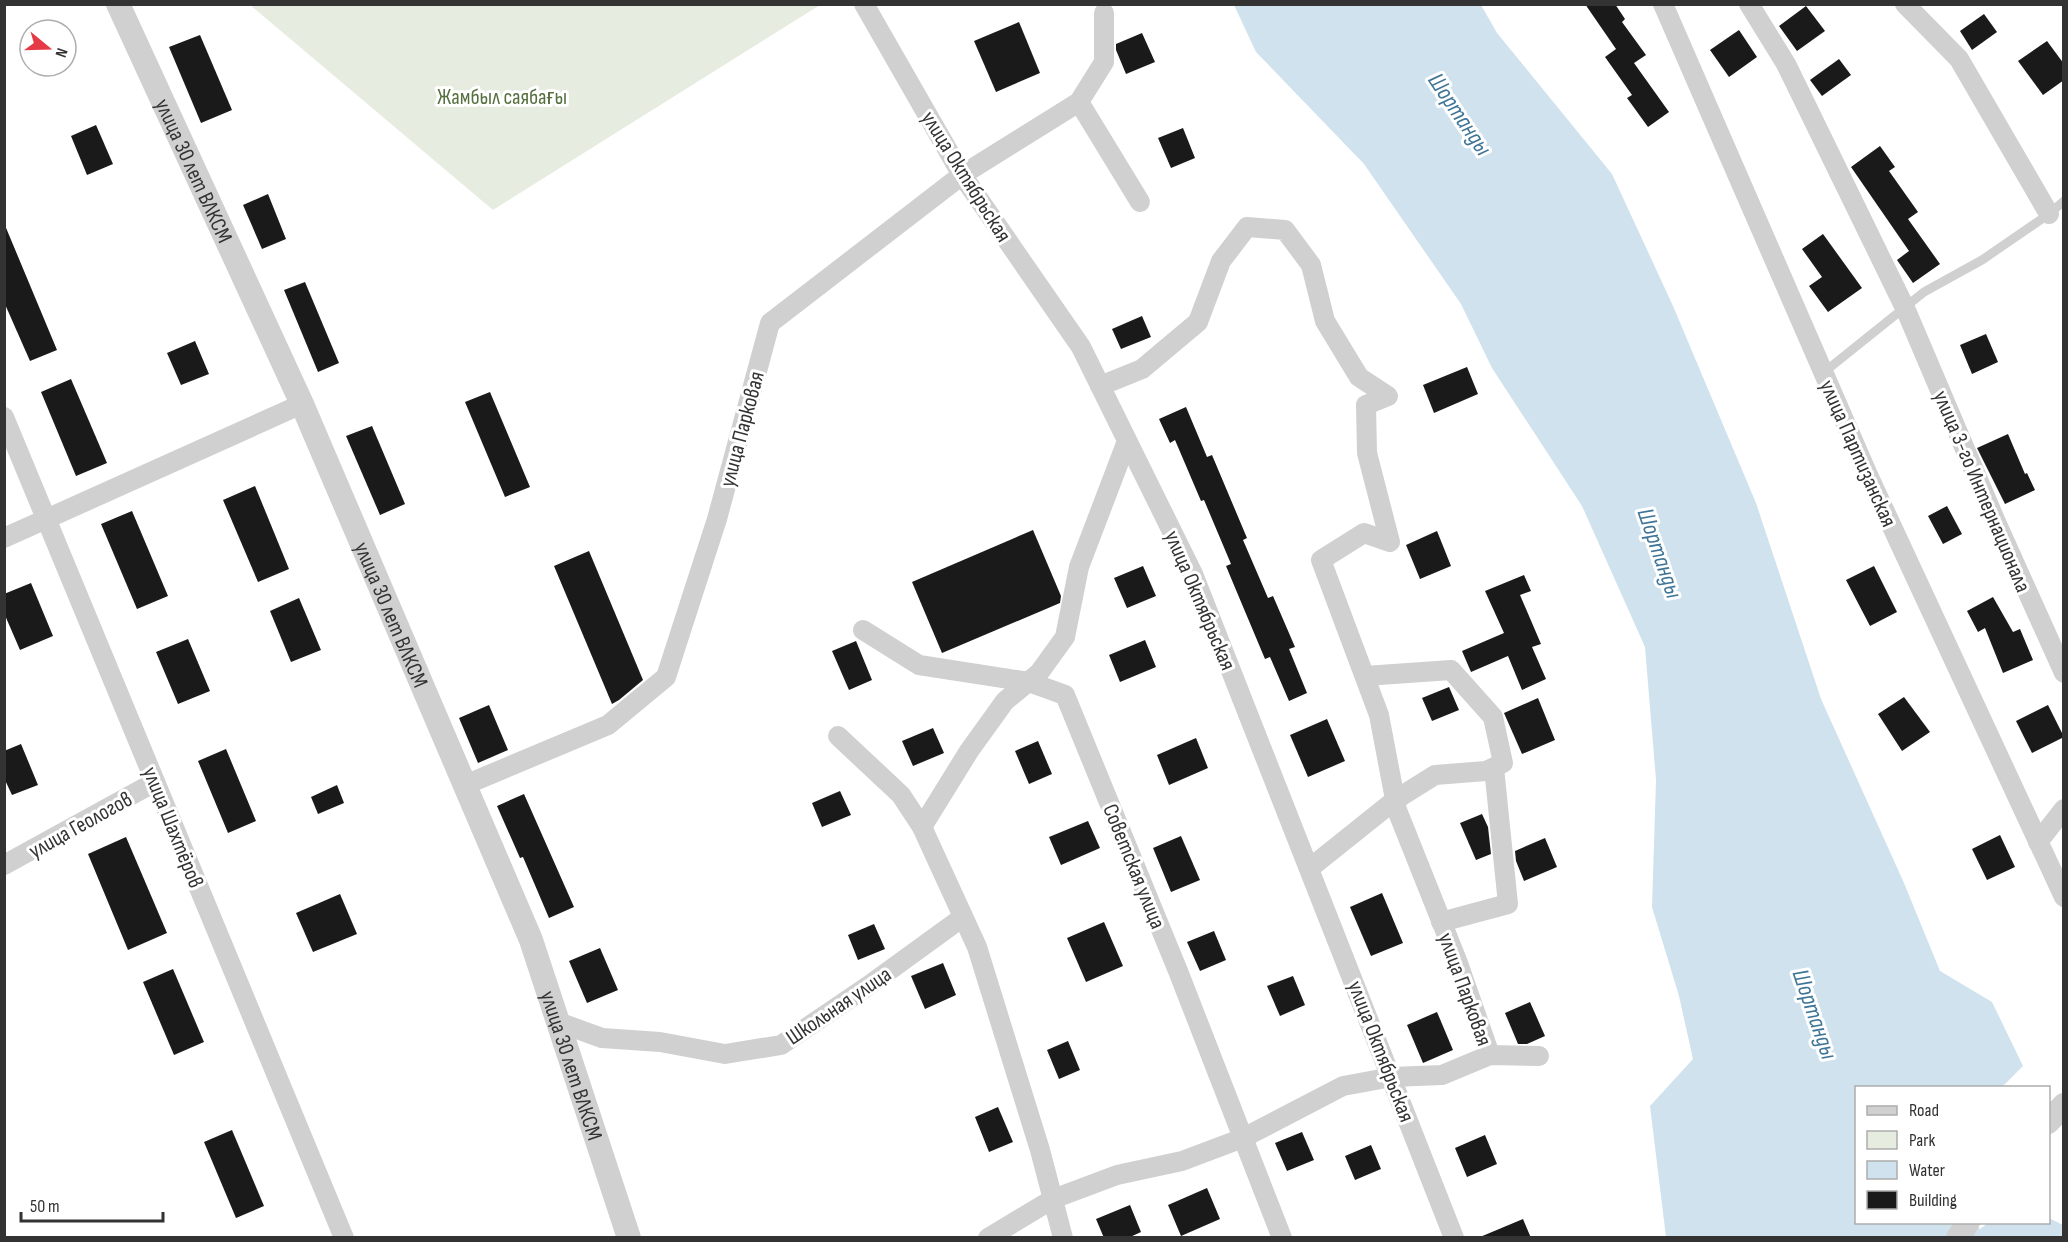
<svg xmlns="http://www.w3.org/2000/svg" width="2068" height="1242" viewBox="0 0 2068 1242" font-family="'Sofia Sans Condensed',sans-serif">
<rect width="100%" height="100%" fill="#fff"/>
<path fill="#e6ecdf" d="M250,5H820L493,210Z"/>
<path fill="#cfe2ee" d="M1234,5H1481L1497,33L1612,174L1673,306L1756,503L1821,699L1904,883L1940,971L1992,1002L2023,1066L2002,1087L1856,1088V1222L1975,1223L1980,1229L1988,1223L2048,1222L2049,1218L2063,1225V1237H1666L1650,1106L1693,1059L1679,996L1652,907L1656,780L1645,647L1582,506L1492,368L1461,304L1364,164L1256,52Z"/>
<g fill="#1a1a1a">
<path d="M1585,4H1615L1625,19L1622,22L1646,55L1634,63L1669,112L1648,127L1627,98L1632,95L1605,57L1616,49Z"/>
<path d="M1806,6L1825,31L1797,51L1779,26Z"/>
<path d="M1984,14L1997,32L1972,50L1960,31Z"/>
<path d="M1019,22L1040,73L996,92L974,41Z"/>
<path d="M1739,30L1757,57L1729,77L1710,50Z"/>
<path d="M1142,33L1155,62L1126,74L1116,50V44Z"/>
<path d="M200,35L232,110L201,123L169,47Z"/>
<path d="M2047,41L2064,64V80L2043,95L2018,61Z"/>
<path d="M1839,59L1851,75L1822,96L1810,80Z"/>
<path d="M96,125L113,164L87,175L71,136Z"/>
<path d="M1183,128L1195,158L1171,168L1158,138Z"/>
<path d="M1880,146L1895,167L1889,171L1918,212L1908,219L1940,264L1913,283L1897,260L1909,251L1851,167Z"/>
<path d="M268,194L286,239L262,249L243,205Z"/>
<path d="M4,223L57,350L30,361L4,302Z"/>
<path d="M1823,234L1862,288L1828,312L1809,286L1822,277L1802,249Z"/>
<path d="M305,282L339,363L318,372L284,290Z"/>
<path d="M1142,316L1151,337L1121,349L1112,329Z"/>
<path d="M1986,334L1998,362L1972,374L1960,345Z"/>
<path d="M195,341L209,374L181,385L167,353Z"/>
<path d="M1467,367L1478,394L1434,413L1423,385Z"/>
<path d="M71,379L107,463L76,476L41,392Z"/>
<path d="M490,392L530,487L505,497L465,402Z"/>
<path d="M1186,407L1207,457L1212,455L1247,538L1243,540L1268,598L1273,596L1295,647L1289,649L1307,693L1289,701L1270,657L1265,659L1236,590L1226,566L1231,564L1204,500L1201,501L1175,440L1170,443L1159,419Z"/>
<path d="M372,426L405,504L380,515L346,436Z"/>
<path d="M2008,434L2025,474L2027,473L2035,490L2005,504L1977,448Z"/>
<path d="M255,486L289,569L258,582L223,500Z"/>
<path d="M1947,506L1962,534L1943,544L1928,516Z"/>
<path d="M132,511L168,596L137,609L101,524Z"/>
<path d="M1033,530L1061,596L1060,603L942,653L912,582Z"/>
<path d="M1437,531L1451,566L1420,579L1406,545Z"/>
<path d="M589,551L643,680L619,700L612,704L554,566Z"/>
<path d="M1143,566L1156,596L1127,608L1114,578Z"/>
<path d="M1874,566L1897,612L1870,626L1846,580Z"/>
<path d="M1524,575L1531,591L1520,595L1541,644L1532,647L1546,679L1522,690L1508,656L1471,672L1462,651L1504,633L1485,591Z"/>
<path d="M31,583L53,636L20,650L4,613V594Z"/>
<path d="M1993,597L2013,632L2020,629L2033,660L2003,673L1985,628L1978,632L1967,611Z"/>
<path d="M299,598L321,650L291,662L270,611Z"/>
<path d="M188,639L210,691L178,704L156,652Z"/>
<path d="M1145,640L1156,667L1120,682L1109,655Z"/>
<path d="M856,641L872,680L849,690L832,651Z"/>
<path d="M1449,687L1459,710L1432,721L1422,698Z"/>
<path d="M1904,697L1930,732L1902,751L1878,714Z"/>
<path d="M1538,698L1555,740L1522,754L1504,713Z"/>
<path d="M489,705L508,750L478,763L459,718Z"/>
<path d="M2048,705L2064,737L2032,753L2016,721Z"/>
<path d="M1327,719L1345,761L1308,777L1290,735Z"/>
<path d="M933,728L944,753L913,766L902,741Z"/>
<path d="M1196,738L1208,768L1169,785L1157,755Z"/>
<path d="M1038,741L1052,774L1029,784L1015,751Z"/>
<path d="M21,744L38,785L12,795L4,778V751Z"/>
<path d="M226,749L256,821L228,833L198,761Z"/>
<path d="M337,785L344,803L318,814L311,797Z"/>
<path d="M840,791L851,815L822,827L812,803Z"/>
<path d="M524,794L574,907L549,918L523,857L520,858L497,806Z"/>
<path d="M1482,814L1488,827L1491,854L1476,860L1460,823Z"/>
<path d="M1088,821L1100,848L1061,865L1049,837Z"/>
<path d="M2000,835L2015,867L1987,880L1972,849Z"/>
<path d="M1181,836L1200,880L1171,892L1153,848Z"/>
<path d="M126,837L167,933L128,950L88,854Z"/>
<path d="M1545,838L1557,867L1524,881L1516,861L1515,851Z"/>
<path d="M1382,893L1403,943L1371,956L1350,907Z"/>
<path d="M340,894L357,934L313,952L296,913Z"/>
<path d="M1104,922L1123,966L1086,982L1067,938Z"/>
<path d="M874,924L885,949L858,960L848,935Z"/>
<path d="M1214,931L1226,960L1200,971L1187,942Z"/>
<path d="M600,948L618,990L587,1003L569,961Z"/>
<path d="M943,963L956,995L925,1009L911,976Z"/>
<path d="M173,969L204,1042L174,1055L143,982Z"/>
<path d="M1293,976L1305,1005L1280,1016L1267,986Z"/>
<path d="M1530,1002L1545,1036L1527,1044H1518L1505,1013Z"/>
<path d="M1437,1012L1453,1050L1423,1063L1407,1025Z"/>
<path d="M1068,1041L1080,1070L1059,1079L1047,1050Z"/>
<path d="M998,1107L1013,1142L989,1152L975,1117Z"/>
<path d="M232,1130L264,1206L236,1218L204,1142Z"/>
<path d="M1302,1132L1314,1160L1287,1171L1275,1143Z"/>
<path d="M1485,1135L1497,1164L1467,1177L1455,1148Z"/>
<path d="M1371,1145L1381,1169L1355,1180L1345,1156Z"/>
<path d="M1207,1188L1220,1219L1181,1236L1168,1205Z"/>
<path d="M1130,1205L1141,1232L1128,1238H1104L1096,1219Z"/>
<path d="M1523,1219L1531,1238H1480V1237Z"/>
</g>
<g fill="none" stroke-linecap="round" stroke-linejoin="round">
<path stroke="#d0d0d0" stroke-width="9" d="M1823,373L1924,292L1982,260L2049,214L2064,201"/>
<g stroke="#d0d0d0" stroke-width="20">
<path d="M864,4L962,175L1081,347L1193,574L1454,1238"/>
<path d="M1663,4L1868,475L2064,897"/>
<path d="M1749,4L1786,64L1905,308L1996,522L2064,673"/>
<path d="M1905,4L1959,59L2049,214"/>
<path d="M1079,102L1140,202"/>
<path d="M1100,386L1142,369L1198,322L1221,261L1247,227L1285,230L1311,265L1325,321L1359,377L1388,396L1366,405L1367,453L1390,542L1364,533L1321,560L1379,715L1397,810L1458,963L1490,1055"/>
<path d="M4,417L344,1238"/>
<path d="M4,538L302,404"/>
<path d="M863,630L919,665L1029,682L1065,695L1178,971L1282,1238"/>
<path d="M838,736L901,795L922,827L977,947L1040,1150L1063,1238"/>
<path d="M465,785L608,725L666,677L717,519L770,323L962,175L1079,102L1104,62V13"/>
<path d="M922,827L969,751L1005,701L1039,673L1065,637L1079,567L1127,441"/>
<path d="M2038,842L2064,809"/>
<path d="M4,865L155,782"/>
<path d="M1310,868L1395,800L1435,775L1486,771L1503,763L1493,717L1451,670L1365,676"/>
<path d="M1441,922L1508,904L1494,768"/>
<path d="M558,1022L602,1038L660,1042L725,1054L781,1045L868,986L963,917"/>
<path d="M988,1238L1053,1199L1117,1175L1182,1161L1243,1138L1343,1086L1392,1077L1442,1075L1490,1055L1539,1056"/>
</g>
<g stroke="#d0d0d0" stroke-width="24">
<path id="s1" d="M118,4L302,404L531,940L629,1238"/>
<path d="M2048,1122L2064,1105"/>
<path d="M1958,1238L1968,1222"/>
</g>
</g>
<g text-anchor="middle" stroke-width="6" stroke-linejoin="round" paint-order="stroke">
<g font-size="22" fill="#56703f" stroke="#fff">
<text x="502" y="104">Жамбыл саябағы</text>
</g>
<g font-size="22" fill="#333" stroke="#fff">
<text dy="8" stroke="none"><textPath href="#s1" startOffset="183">улица 30 лет ВЛКСМ</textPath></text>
<text transform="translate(967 176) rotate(58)" y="8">улица Октябрьская</text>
<text transform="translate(741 429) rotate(-75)" y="8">улица Парковая</text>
<text transform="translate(1859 453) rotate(66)" y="8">улица Партизанская</text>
<text transform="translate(1983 491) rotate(67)" y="8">улица 3-го Интернационала</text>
<text transform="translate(1201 600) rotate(67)" y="8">улица Октябрьская</text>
<text dy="8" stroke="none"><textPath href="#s1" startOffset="669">улица 30 лет ВЛКСМ</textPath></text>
<text transform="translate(80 824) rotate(-29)" y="8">улица Геологов</text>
<text transform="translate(174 827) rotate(68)" y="8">улица Шахтёров</text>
<text transform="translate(1135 866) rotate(68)" y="8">Советская улица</text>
<text transform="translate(1466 989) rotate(70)" y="8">улица Парковая</text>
<text transform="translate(838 1005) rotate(-34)" y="8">Школьная улица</text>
<text transform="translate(1382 1051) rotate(69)" y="8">улица Октябрьская</text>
<text dy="8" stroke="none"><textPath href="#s1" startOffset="1155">улица 30 лет ВЛКСМ</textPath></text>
</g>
<g font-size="24" font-style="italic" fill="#3f7597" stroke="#fff">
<text transform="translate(1460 114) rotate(56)" y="8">Шортанды</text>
<text transform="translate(1660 553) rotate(71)" y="8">Шортанды</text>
<text transform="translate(1815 1014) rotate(71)" y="8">Шортанды</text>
</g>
</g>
<rect width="2068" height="1242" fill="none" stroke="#333333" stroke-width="12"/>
<rect x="1855" y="1086" width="195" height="138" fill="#ffffff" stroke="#adadad" stroke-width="1.5"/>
<rect x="1867" y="1106" width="30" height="9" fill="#d0d0d0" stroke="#adadad" stroke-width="1.5"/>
<text x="1909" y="1116" font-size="18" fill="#333333">Road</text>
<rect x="1867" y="1131" width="30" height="18" fill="#e6ecdf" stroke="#adadad" stroke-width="1.5"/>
<text x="1909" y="1146" font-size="18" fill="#333333">Park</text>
<rect x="1867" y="1161" width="30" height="18" fill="#cfe2ee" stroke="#adadad" stroke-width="1.5"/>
<text x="1909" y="1176" font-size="18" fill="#333333">Water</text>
<rect x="1867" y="1191" width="30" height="18" fill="#1a1a1a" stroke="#adadad" stroke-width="1.5"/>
<text x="1909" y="1206" font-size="18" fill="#333333">Building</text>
<g transform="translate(48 48) rotate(109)"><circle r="28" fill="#ffffff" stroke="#adadad" stroke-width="1.5"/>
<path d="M0-4.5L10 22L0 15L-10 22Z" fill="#e63946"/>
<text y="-9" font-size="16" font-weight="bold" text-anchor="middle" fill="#333333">N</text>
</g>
<path d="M21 1212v9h142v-9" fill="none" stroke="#333333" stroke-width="3"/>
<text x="30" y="1212" font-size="18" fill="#333333" stroke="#ffffff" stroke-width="4.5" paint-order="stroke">50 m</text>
</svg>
